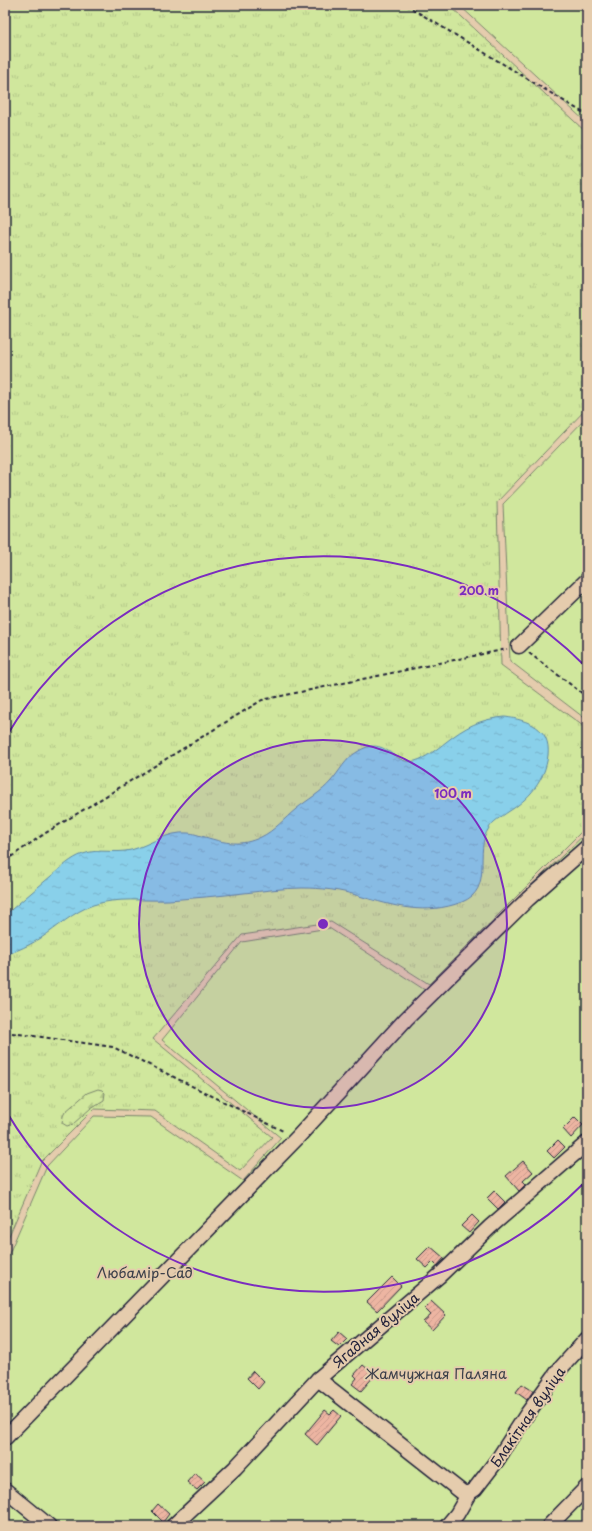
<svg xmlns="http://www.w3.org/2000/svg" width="592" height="1531" viewBox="0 0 592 1531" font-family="'Playpen Sans',sans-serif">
<defs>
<pattern id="grass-tufts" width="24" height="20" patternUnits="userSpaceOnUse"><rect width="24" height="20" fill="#d0e79d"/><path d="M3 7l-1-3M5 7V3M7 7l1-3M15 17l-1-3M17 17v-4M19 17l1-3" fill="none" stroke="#b2c688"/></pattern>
<pattern id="forest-firs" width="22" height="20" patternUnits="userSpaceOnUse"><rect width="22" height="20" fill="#d0e79d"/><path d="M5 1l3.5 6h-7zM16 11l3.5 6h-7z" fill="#b2c688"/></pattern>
<pattern id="water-ripples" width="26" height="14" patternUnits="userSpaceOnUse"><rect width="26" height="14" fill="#89d0ea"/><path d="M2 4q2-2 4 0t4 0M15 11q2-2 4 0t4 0" fill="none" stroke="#76b2ca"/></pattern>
<pattern id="building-hatch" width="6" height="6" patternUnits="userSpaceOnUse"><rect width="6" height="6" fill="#edb5a2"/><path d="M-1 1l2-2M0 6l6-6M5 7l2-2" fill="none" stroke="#cb9b8c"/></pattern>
</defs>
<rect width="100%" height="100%" fill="#e5ccad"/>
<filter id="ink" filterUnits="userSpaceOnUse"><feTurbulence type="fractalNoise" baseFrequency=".025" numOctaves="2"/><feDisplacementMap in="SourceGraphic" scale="8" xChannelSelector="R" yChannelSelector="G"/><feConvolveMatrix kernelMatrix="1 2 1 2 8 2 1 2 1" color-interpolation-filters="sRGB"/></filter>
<g filter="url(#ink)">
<path fill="url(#grass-tufts)" stroke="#79846c" d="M5,5H449L587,133V408L497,502L501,665L587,729V826L429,984L331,922L242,935L153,1039L272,1137L240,1171L155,1111L94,1109L41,1162L5,1245Z"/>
<path fill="url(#forest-firs)" stroke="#79846c" d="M98,1089L102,1090L105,1093L104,1100L91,1108L73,1124L67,1126L62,1123L63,1116L65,1112L87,1093Z"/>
<g fill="#d0e79d" stroke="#79846c">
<path d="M459,5H587V123Z"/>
<path d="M587,417V720L510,661L503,504Z"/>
<path d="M587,832V1526H5V1263L47,1166L94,1116L151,1117L243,1181L281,1138L162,1040L242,942L329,928L428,992L475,939Z"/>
</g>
<path fill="url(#water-ripples)" stroke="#608aa4" d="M505,717C528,720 551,728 548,755C545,781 529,799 508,812C501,817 493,821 489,828C473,851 495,889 462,902C425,916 394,906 359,896C341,890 321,888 302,888C283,888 263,891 244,893C219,896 194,898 169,900C144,901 117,897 93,905C73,912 58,927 41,938C30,945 17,951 5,955V915C20,902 36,889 51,876C61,868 71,858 83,854C99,848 115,854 131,850C150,845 167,831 188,833C194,833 200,836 205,837C225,843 241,847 261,837C274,831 285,818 296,809C307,800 322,792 331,781C340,771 345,759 357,752C386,733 392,766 415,761C426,758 437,749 446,742C465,727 480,719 505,717Z"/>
<g fill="url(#building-hatch)" stroke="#22223b">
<path d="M575,1117L583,1125L571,1138L563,1129Z"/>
<path d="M558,1140L565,1147L554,1158L547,1151Z"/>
<path d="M523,1161L533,1172L523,1181L526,1184L519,1191L506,1176Z"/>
<path d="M494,1191L505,1202L498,1209L487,1198Z"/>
<path d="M472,1215L479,1222L469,1233L461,1226Z"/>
<path d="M430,1246L444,1258L437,1266L433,1262L427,1268L417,1259Z"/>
<path d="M392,1277L401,1286L377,1311L367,1302Z"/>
<path d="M431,1301L446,1315L432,1330L423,1322L431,1315L424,1308Z"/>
<path d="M339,1332L347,1339L339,1347L331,1341Z"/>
<path d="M363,1365L375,1375L361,1391L352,1384L357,1378L354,1375Z"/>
<path d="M253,1371L264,1382L258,1389L247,1378Z"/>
<path d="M522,1384L533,1391L527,1400L516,1392Z"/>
<path d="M325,1410L330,1414L334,1410L341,1416L317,1445L305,1434Z"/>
<path d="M195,1473L205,1482L197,1490L187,1482Z"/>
<path d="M158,1504L169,1514L163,1522L152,1511Z"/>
</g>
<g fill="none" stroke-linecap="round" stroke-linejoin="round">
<defs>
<g id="minor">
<path d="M519,646L587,580"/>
<path d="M318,1379L463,1493H469L475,1489L498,1459L527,1414L559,1370L587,1339"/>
<path d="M5,1438L297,1138L406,1019L528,899L587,847"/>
<path d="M5,1490L49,1526"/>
<path d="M173,1526L235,1468L318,1379L439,1276L490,1227L587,1143"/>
<path d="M447,1526L457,1514L469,1493"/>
<path d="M549,1526L587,1487"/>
</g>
</defs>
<use href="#minor" stroke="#22223b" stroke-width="17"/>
<g stroke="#22223b" stroke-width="2" stroke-dasharray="4 3" stroke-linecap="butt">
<path d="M406,5L587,115"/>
<path d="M529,653L587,697"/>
<path d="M5,861L44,834L262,700L507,649"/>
<path d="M5,1032L113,1047L285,1132"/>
</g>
<use href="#minor" stroke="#e5ccad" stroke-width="14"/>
</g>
</g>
<circle cx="323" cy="924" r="184" fill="#7b2cbf" fill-opacity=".12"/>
<g fill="none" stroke="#7b2cbf" stroke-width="2">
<circle cx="323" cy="924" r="184"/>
<path d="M585 1182A368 368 0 0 1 6 1111M6 737A368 368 0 0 1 585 666"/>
</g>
<g text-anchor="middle" stroke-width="4" stroke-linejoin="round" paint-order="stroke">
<g font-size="14" fill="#3c404a" stroke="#e5ccad">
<text x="145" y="1278">Любамір-Сад</text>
<text x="436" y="1379">Жамчужная Паляна</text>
</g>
<g font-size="14" fill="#22223b" stroke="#e5ccad">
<text transform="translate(376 1330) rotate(-40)" y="5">Ягадная вуліца</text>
<text transform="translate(528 1417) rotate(-55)" y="5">Блакітная вуліца</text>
</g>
</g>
<circle cx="323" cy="924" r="6" fill="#7b2cbf" stroke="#e5ccad" stroke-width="2"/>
<g font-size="12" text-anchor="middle" font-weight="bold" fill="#7b2cbf" stroke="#e5ccad" stroke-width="4" stroke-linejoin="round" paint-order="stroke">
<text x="479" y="595">200 m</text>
<text x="453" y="798">100 m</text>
</g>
<rect width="592" height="1531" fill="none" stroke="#e5ccad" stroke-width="20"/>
<rect x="10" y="10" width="572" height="1511" fill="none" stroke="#22223b" stroke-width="1.5" filter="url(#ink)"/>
</svg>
